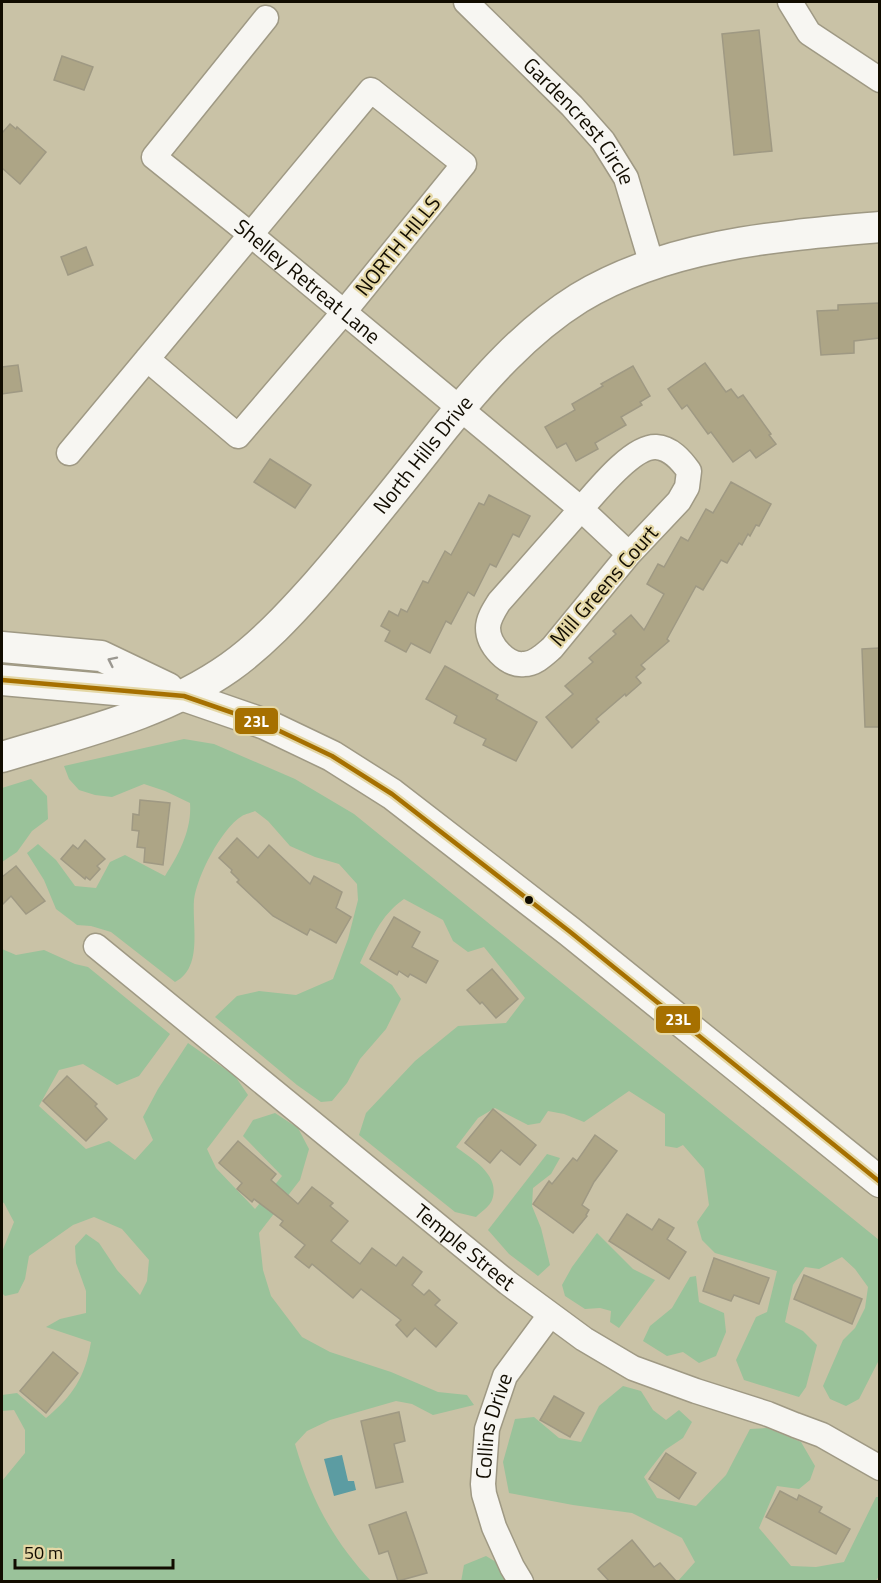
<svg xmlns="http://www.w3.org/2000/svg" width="881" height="1583" viewBox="0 0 881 1583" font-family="'Titillium Web',sans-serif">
<rect width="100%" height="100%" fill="#c9c2a6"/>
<g fill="#9ac29a">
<path d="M184,739L214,744L295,779L354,814L879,1240V1360L859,1399L846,1406L830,1399L823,1386L843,1340L855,1328L865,1308L868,1287L855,1269L842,1257L819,1269L805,1267L793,1285L785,1322L803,1331L817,1345L806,1387L799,1397L744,1380L736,1360L756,1317L767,1312L777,1271L715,1253L702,1240L697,1222L709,1205L704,1169L683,1145L677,1148L665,1146V1114L629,1091L584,1122L564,1114L548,1111L540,1123L528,1125L495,1108L478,1118L456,1147C472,1159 501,1175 492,1200C490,1206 481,1212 476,1217L455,1212L359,1135L366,1113L415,1061L458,1026L506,1023L525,998L484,947L468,952L453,941L443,920L404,899C380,916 372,938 360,963L392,985L401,999L386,1029L360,1059L347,1083L332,1101L321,1102L297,1085L215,1017L237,996L259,991L296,995L333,979L348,939L358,900L357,884L339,864L315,857L290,846L268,821L255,811C251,813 245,814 242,816C221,829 197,876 194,900C192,926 203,968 175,982L111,932L91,926L77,925L56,909L44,880L27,853L38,844L56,860L75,886L96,888L110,862L125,855L165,876C179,854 192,830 190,803L165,791L144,784L112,797L95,795L79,790L69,779L64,766Z"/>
<path d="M31,779L47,796L48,819L32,831L17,852L2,862V788Z"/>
<path d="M2,949L16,955L44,950L75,964L88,967L170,1034L139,1076L117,1085L83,1064L59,1070L39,1106L86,1149L109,1141L135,1160L153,1140L143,1117L158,1089L188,1043L235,1076L248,1095L207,1149L216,1168L255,1209L282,1176L243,1136L253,1120L275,1113L298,1128L309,1149L300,1180L259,1233L263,1270L271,1296L302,1337L330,1352L391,1372L438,1392L467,1395L474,1405L433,1415L412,1404L396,1401L330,1420L307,1431L295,1444C311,1499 332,1539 371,1581H2V1481L25,1453V1430L14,1410L2,1411V1395L17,1393L46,1418C73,1396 85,1377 91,1342L46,1327L60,1319L86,1313V1291L76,1263L75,1246L86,1234L99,1243L117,1270L140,1295L147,1281L149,1260L122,1229L94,1217L73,1225L29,1256L25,1279L18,1293L5,1296L2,1293V1252L14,1222L4,1203L2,1202Z"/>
<path d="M547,1154L560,1158L551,1174L533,1188L532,1206L541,1228L550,1265L538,1276L509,1254L488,1230Z"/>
<path d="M597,1233L633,1269L655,1280L619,1328L610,1322L611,1311L600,1308L585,1309L565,1296L562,1285L572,1267Z"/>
<path d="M696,1276L699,1302L724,1313L726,1332L716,1356L699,1363L683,1352L667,1356L643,1341L650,1326L672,1308L690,1277Z"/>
<path d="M623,1386L641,1391L653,1410L666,1420L679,1410L692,1422L683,1438L665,1450L644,1477L657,1498L696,1506L726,1475L750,1429L767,1428L801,1442L815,1466L810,1480L799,1489L777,1486L759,1528L791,1566L816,1567L844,1562L876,1497H879V1576L875,1582L678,1581L695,1562L682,1538L632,1513L573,1505L509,1493L503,1462L515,1419L534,1417L559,1438L581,1442L599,1406Z"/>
<path d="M486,1556L501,1565L506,1580L504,1582H461L464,1565Z"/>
</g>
<path fill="#5c9ca2" d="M342,1455L348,1481H354L356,1490L334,1496L324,1459Z"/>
<g fill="#ada586" stroke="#9f9983" stroke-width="1.5">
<path d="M759,30L772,151L734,155L722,34Z"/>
<path d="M62,56L93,67L84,90L54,80Z"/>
<path d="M10,124L16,129L17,127L46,152L20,184L2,168V133Z"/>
<path d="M86,247L93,265L68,275L61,257Z"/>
<path d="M879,303V338L854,341V353L821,355L817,311L838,310V305Z"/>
<path d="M705,363L726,392L731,389L738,398L743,395L771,434L769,435L776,444L756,458L750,450L733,462L711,432L708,434L687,405L682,409L668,389Z"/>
<path d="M18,365L22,391L2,394V367Z"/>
<path d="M633,366L650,396L640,402L642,405L621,417L626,425L595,443L598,449L576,461L566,443L557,448L545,427L575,410L572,404L603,386L601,384Z"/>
<path d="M270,459L311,485L295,508L254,482Z"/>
<path d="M731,482L771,504L759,526L756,525L750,536L748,534L742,545L739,543L727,563L721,560L703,590L696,586L667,639L669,641L641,665L645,669L636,677L641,683L626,696L625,694L596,719L599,722L572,748L546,717L573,694L565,686L593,662L589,658L616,634L613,631L631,615L644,630L664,594L647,584L658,564L664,567L681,537L688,541L706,509L713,513Z"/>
<path d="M489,495L530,516L519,537L513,534L496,567L490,564L474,596L468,592L451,624L446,621L430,653L411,643L406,652L385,641L390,631L381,626L389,611L398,616L401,609L407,612L423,581L428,583L445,551L451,555L479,503L484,505Z"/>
<path d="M879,648V727H865L862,649Z"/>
<path d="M445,666L498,695L496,699L537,722L516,761L483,745L486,739L454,723L457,716L426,699Z"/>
<path d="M140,800L170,803L163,865L144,862L145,848L137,847L139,831L132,830L133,814L139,815Z"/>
<path d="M237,838L258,858L269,845L310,884L314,876L342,892L336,908L351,917L336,943L310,929L307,935L273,916L237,882L239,880L231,872L232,870L219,858Z"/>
<path d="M85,840L105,859L97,866L100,869L90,880L86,877L85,879L61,859L73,845L78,849Z"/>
<path d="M16,866L45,901L26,914L11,896L2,905V877Z"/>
<path d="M394,917L420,932L412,947L438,961L426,983L410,974L408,977L399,971L397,975L370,959Z"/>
<path d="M492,969L518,999L496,1018L482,1002L480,1004L467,990Z"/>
<path d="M67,1076L97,1104L95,1106L107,1119L86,1141L43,1101Z"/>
<path d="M493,1109L536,1145L520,1165L501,1150L490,1163L465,1143Z"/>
<path d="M595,1135L617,1151L594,1182L582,1205L589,1210L586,1215L587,1216L573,1233L533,1204L549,1181L552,1184L573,1158L577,1161Z"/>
<path d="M238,1141L276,1174L271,1180L298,1204L312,1187L333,1203L330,1206L348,1221L331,1241L360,1264L372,1248L396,1266L403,1257L422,1272L412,1285L424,1295L429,1290L440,1300L435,1305L457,1323L436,1347L415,1328L407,1337L396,1325L401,1320L361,1289L353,1298L312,1264L309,1268L295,1257L305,1245L280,1225L283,1221L254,1199L252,1202L237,1189L242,1183L219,1163Z"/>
<path d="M627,1214L652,1230L659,1219L674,1228L667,1239L686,1252L669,1279L609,1241Z"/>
<path d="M714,1258L769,1278L759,1304L734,1295L731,1301L703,1291Z"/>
<path d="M804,1275L862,1299L852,1324L794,1299Z"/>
<path d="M53,1352L78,1373L46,1413L20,1391Z"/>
<path d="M554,1396L584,1413L570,1437L540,1420Z"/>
<path d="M399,1412L405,1441L394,1444L403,1482L376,1488L361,1421Z"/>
<path d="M666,1453L696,1473L679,1499L649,1479Z"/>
<path d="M780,1491L797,1500L799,1495L822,1507L819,1512L850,1529L836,1554L766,1517Z"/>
<path d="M406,1512L427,1573L398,1581L388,1551L379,1554L369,1525Z"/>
<path d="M632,1540L654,1567L660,1563L676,1581H609L598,1569Z"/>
</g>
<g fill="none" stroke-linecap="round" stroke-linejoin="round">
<defs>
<g id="minor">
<path id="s1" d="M466,2L572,106L603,141L626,178L652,265"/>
<path d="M790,2L809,33L880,80"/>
<path id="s2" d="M266,18L154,157L250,234L581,509C596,492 632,446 656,447C671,448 681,460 689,471L687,487L679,501L629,554L552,648C544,655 535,664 524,664C507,666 488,645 488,628C488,619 494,610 499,602L581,509L629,554"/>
<path d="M69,453L371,90L464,164L344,312L238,436L147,359"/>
<path id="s3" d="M96,946L508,1283L584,1339L633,1368L696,1391L768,1414L795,1425L822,1435L880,1468"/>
<path id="s4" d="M521,1582L512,1567L494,1527L484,1494L483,1484L487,1429L505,1376L550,1315"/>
</g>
<g id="major">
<path d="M2,647L101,656L168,688"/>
<path d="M2,680L184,696L265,724L332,756L392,794L569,931L880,1182"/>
<path id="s5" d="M2,757C80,733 162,715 230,667C262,644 289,615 315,586C360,535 402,481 444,428C483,380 526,331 579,298C668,244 779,236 880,227"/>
</g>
</defs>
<use href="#minor" stroke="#9f9984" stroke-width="27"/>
<use href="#major" stroke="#9f9984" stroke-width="33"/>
<use href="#minor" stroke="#f7f6f2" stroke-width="24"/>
<use href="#major" stroke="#f7f6f2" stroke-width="30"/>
<defs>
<path id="bus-1" d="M2,680L184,696L265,724L332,756L392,794L569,931L880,1182"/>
</defs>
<use href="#bus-1" stroke="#e4d7a5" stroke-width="9"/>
<use href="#bus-1" stroke="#a67000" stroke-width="4.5"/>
</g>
<defs><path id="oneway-chevron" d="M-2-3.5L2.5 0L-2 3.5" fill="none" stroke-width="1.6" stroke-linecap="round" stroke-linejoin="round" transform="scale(1.5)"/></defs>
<use stroke="#9b9891" href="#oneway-chevron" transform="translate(112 661) rotate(-154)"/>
<circle fill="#110c00" stroke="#e4d7a5" stroke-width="2" cx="529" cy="900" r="5"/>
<g text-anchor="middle" stroke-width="4.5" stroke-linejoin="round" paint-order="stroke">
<g font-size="21" fill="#110c00" stroke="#e4d7a5">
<text dy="7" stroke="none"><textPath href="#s1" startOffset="165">Gardencrest Circle</textPath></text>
<text transform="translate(398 246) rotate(-51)" y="7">NORTH HILLS</text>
<text dy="7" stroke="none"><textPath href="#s2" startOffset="376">Shelley Retreat Lane</textPath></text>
<text dy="7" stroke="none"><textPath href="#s5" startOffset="534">North Hills Drive</textPath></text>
<text transform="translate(604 586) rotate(-49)" y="7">Mill Greens Court</text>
<text dy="7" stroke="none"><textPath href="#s3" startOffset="476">Temple Street</textPath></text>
<text dy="7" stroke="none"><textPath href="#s4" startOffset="165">Collins Drive</textPath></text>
</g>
</g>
<g stroke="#e4d7a5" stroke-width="2">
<rect x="234" y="707" width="45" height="28" rx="6" fill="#a67000"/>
<rect x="655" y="1005" width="46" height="29" rx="6" fill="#a67000"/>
</g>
<g font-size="16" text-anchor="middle" font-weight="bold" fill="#fff">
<text x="256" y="727">23L</text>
<text x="678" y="1025">23L</text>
</g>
<rect width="881" height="1583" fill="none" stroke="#110c00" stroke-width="6"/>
<path d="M15 1559v9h158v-9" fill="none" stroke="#110c00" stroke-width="3"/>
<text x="24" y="1559" font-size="18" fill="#110c00" stroke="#e4d7a5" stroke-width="4.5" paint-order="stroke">50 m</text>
</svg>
